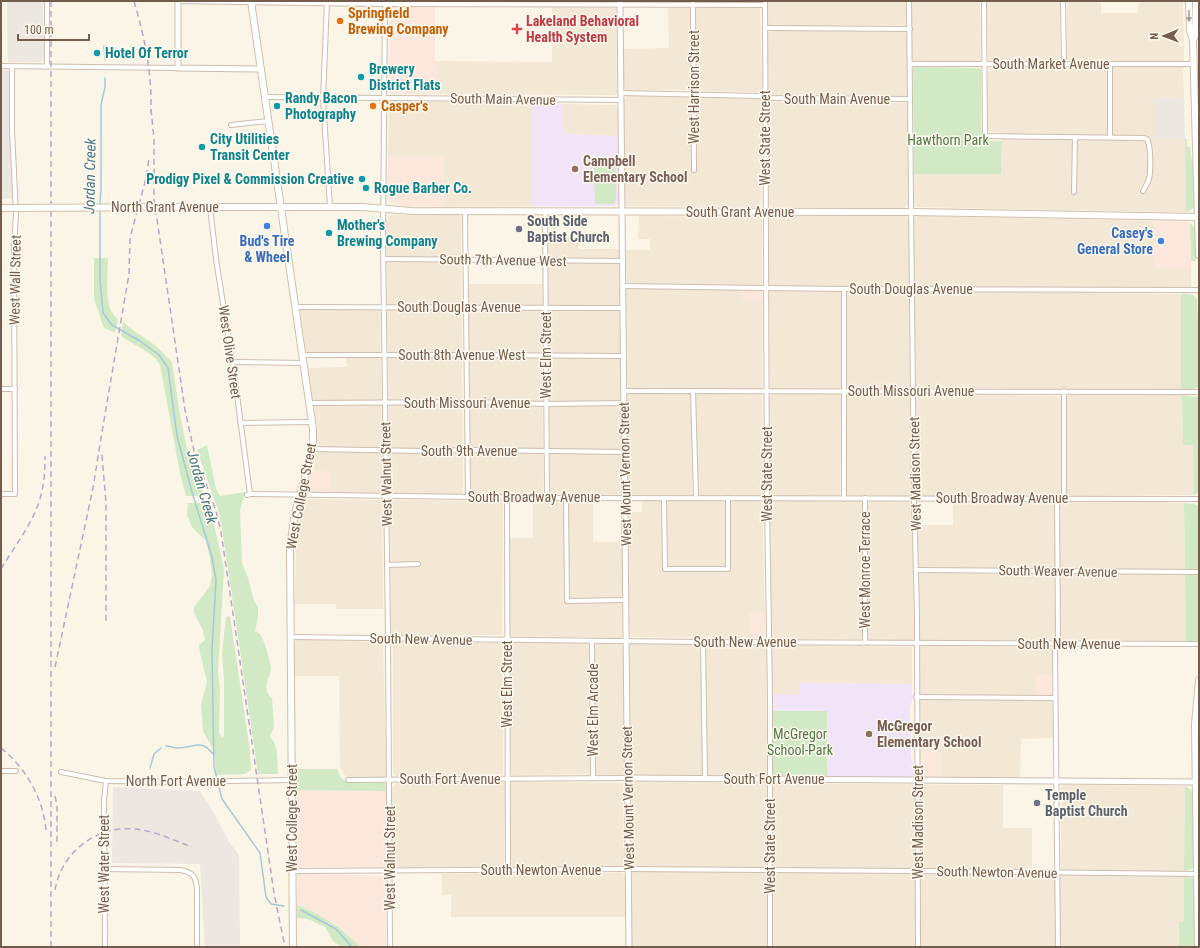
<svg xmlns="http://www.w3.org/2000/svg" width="1200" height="948" viewBox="0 0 1200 948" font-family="'Roboto Condensed',sans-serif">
<rect width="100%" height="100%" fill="#fbf5e7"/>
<g fill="#f3e7d6">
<path d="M768,1H907L906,25L770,26L768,24Z"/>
<path d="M911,1H980L981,61H913L912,59Z"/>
<path d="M987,1H1060V61H989L988,59Z"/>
<path d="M1067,1H1101V13H1138L1139,1H1183L1184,61H1069L1067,60Z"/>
<path d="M552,7L616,8L617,95L437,94L436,61L552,62Z"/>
<path d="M668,7L691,8V90H626L624,86V49L669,48Z"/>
<path d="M697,7L758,8L760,9L762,90L760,92L697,91L696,89L694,9Z"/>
<path d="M772,31L905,32L907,34V96L768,97V34L769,32Z"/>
<path d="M993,67H1183L1184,97L1153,98V139H1185L1186,212H1169L916,207L914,202V174H1001L1002,133L990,132L988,128V72L990,68Z"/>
<path d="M627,96L761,99L762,100L761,205L756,207L626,206L625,201L624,100Z"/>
<path d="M391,101L532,103V206L444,207V157H388L389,104Z"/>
<path d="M774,102L907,103L908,206L903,208L771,207L769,204L767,106L768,104Z"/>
<path d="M564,104L615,105L618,108V136L564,134Z"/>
<path d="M389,215H458L461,217L463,491L461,494H393L390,491L386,221Z"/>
<path d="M639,216L760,217L762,220V284L759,285L627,284L626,250H650V239H638Z"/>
<path d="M772,216H906L909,219V285L907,286H770L769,283V220Z"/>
<path d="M918,216L1154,221V268H1191V288L915,287L914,286L913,221L915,217Z"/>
<path d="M548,237H579V249H619L622,492L618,495L550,494Z"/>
<path d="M468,284H542L543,495H472L470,493Z"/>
<path d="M629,288L742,290V301H763L762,387L758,389L628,388L626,290Z"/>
<path d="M770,291L840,292L842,293V388L772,389L770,387L769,292Z"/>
<path d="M850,291L909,292L910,388L849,389L847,387V293Z"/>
<path d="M918,291L1181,294V389L916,388L914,293Z"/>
<path d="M300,309H379L380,310L383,493L382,494H331V472L313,471L317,452V426L308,368L347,367L345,353H306Z"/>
<path d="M627,394H691L692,495H630L628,490Z"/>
<path d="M697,394H760L762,395L763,495H698L696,396Z"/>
<path d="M775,394H839L841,395L840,495L837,496H773L771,494L769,398L771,395Z"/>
<path d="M846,394H910V495L907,496L846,495Z"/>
<path d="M918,394L1060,396L1061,399V491L1060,494L1054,496H917L916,397V395Z"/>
<path d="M1069,395H1182L1183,445H1193L1194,495L1070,496L1067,493V397Z"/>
<path d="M310,499L382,500L383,609H336V604H295L296,534L302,502L303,500Z"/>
<path d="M394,500L503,501L502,635H395L392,634L391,632L390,502Z"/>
<path d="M533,500L593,501V542H622V637L620,638L510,636V538H533Z"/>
<path d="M642,501H759L762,503L765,613H749V638L630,637L628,512H642Z"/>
<path d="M774,501H860L862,502L863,639H774L771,636L770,504Z"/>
<path d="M870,501L909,502L912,503L914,638L913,640H870L868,638V503Z"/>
<path d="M953,501L1053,502L1055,505V568L1053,569L919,568L917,525H953Z"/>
<path d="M1061,502H1156L1184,503L1185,570L1060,569L1059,505Z"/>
<path d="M920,573L1054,574L1056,640H920L918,576Z"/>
<path d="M1060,574H1185L1186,641L1061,640Z"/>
<path d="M297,640L383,642L386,775L385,777H348L343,774L340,766L339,676H295V643Z"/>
<path d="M393,642L500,643L502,644L503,774L397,776L395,775L393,771Z"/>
<path d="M632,642L766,646L767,775L763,777L633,776L631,775L629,645Z"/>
<path d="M513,643H589L591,644V774H590L513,775L511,773L510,646Z"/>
<path d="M597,644H620L623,646L624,772L622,775H598L595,773L594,645Z"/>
<path d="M773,645L912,647V684L799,683V694H772L771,647Z"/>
<path d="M919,646L1050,647L1052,649V674H1036V697L919,695Z"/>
<path d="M920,700H1050L1052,703L1053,738L1021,739L1020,779L942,778L941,751L919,752V702Z"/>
<path d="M501,781L504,782L505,784L504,866L502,868L394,867L392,788L395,784L397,783Z"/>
<path d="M511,782L623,783L624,866L512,867L511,864Z"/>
<path d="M632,782L1003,785V828H1032V869L1052,870L1061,869V786L1065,785L1185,786L1184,922H1179V947H632Z"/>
<path d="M622,873L625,876V917H451V895H442V874Z"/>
</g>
<g fill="#fbe7dc">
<path d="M392,6L435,7V60L436,61L437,94H392L389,92L390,8Z"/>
<path d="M388,157H444V207L403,206L389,203L387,199Z"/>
<path d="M1154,221L1187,222L1190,223L1191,268H1154Z"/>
<path d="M742,290H762L763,301H742Z"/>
<path d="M313,471L331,472V494L308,493L306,491V487L308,486Z"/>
<path d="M749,613H765V635L763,638H749Z"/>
<path d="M1036,674H1052L1051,696L1036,697Z"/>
<path d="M941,751L942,778H922L920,777L919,752Z"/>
<path d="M296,790L386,791L385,868L297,867L296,865Z"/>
<path d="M297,873L385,876L386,947H360L345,932L332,922L310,910L297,905Z"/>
</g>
<g fill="#ece7e1">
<path d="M7,1H43L44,60L40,62H8Z"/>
<path d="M1,70H8L10,73V138L13,198L1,199Z"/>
<path d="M1184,97L1185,139H1153V98Z"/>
<path d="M113,787L200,791L215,815L229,842L239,855L240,947H205L200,864L112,863Z"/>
</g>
<g fill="#f2e4f8">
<path d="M532,103L564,104V134L618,136L619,203L617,205L615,206H532Z"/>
<path d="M799,683L912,684L913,697L910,708L911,757L913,762V776L911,777H827V711H772V694H799Z"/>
</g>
<g fill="#d2e9c6">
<path d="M914,67L979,68L981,70V128L982,133L990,141H1002L1001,174H914L913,68Z"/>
<path d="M1185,139H1187V147H1190C1191,159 1200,197 1194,207C1192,210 1189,211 1186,212Z"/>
<path d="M594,165H616V200L614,204H595Z"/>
<path d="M1190,223C1200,231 1196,248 1196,260L1195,261H1191Z"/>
<path d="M94,258H108C108,270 105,303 112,312C113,315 116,317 118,319L115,333L104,328L94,299Z"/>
<path d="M1181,294C1187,294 1194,293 1197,299L1199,342V387L1194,389H1181Z"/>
<path d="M123,322L137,333L155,345L172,362L179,409L186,445L204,496H186L180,473L160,365C151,350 134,346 121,336Z"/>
<path d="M1182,395L1199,397V493L1194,495L1193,445H1183Z"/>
<path d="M207,445L216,489L220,496L245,492L240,510L242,563L248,578L254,601L258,607V618L255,631C257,632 259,633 260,634C263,637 272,665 271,670C269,680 261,689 272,698L274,727L270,736C279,747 277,761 278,774H258L222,528L218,510L197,450Z"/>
<path d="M188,503H207L215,529L224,570L218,671L220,690L219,733L222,738L224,736V679L222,654L226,617L230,616L250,751L251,770L245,774L216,775L215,757L212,747L203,731L201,705L207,682L200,653L199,645L205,640L203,630L194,613V607L210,586L212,575L210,558L206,541L192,527L187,515Z"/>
<path d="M1184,503L1194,504L1199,506V569L1198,570H1185Z"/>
<path d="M1185,574L1199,575V641H1186Z"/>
<path d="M772,711H827V777L773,776Z"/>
<path d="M296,769H337L341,778L347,782L383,783H385L386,791L296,790Z"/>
<path d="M1185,786L1191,790L1194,796V864L1192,869L1184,871Z"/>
<path d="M1184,877L1192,878L1195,883V947H1179V922L1184,921Z"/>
<path d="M297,905C323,915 341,927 360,947H342L333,941L325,927L308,919L297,918Z"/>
</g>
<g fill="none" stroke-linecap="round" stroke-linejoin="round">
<g stroke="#a3cad6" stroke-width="1.5">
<path d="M104,46L105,60"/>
<path d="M100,205L101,188V105L105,87V78"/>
<path d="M100,209V280L103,313L112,325L140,341L159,355L168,368L177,436L192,492L212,557L216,580L212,650L214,767L222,799L260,853L266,897L271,904L284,906"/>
<path d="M166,746C170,746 174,748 178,748C194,748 201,738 213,754"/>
<path d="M150,768L154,754L161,748"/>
<path d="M301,910L336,929L352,947"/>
</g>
<defs>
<g id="minor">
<path d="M47,1V66"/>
<path d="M178,1L380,4L765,5"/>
<path d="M327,1L323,99L330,207"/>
<path d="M385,1L383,239L388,638L390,947"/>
<path d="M765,1L767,503L770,699V947"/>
<path d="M909,1L914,498L917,614L918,947"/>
<path d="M984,1L985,136L1144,138L1147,139C1151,146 1151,171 1149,179C1148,183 1145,187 1143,191"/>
<path d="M1063,1L1064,63"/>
<path d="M693,4L694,170"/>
<path d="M765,28L910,29"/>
<path d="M910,64H1193"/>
<path d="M1110,64V137"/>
<path d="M1,66L178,68"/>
<path d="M621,93L760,96L764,98L910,99"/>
<path d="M265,97L621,100"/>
<path d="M231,125L268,121"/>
<path d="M1074,192L1075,137"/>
<path d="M210,207L216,259L235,380L250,494L247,495"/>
<path d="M465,211L468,497"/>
<path d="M545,211L547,498"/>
<path d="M383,259L623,261"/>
<path d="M623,286L844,289L1199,290"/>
<path d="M295,307L623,308"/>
<path d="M302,355H466L623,356"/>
<path d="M232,362L303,363"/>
<path d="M1,389H15"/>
<path d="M624,391L1199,392"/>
<path d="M693,391L696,497"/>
<path d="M309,403L467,402L546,404L624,403"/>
<path d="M240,423L312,422"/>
<path d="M313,449L422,451L467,450L625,452"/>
<path d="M1,494H15L14,248L16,214L12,130V66"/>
<path d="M250,494L547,498L1199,499"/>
<path d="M507,497L508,870"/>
<path d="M566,498L567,601L626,600"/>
<path d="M664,498L665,569H728V498"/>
<path d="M844,498V289"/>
<path d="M865,498V642"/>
<path d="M1057,498L1058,637L1055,651L1058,947"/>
<path d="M1064,498V391"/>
<path d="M387,565L418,564"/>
<path d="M916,570L1199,572"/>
<path d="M290,637L703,642L1199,644"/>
<path d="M592,641L593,778"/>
<path d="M703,642L705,779"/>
<path d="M916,697L1055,698"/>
<path d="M1,771H16"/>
<path d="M61,772L106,781L178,782L291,780"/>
<path d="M348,780L627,778"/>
<path d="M104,869L180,870C193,872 196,877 197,889V947"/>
<path d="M292,871L629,869L918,871L1197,874"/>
<path d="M105,947L104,801L106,781"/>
</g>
<g id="tertiary">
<path d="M178,1V68L261,69"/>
<path d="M620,1L629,947"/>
<path d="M627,778L1199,782"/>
</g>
<g id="secondary">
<path d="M251,1L313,429V449L295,513L290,547L293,947"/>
<path d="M1189,1L1190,31L1193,40L1199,255"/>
<path d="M1193,40L1196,34V1"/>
<path d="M204,207H362L412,211L911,212L1199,217"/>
<path d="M1198,947L1195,724L1199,680"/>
</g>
</defs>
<use href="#minor" stroke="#cdbdae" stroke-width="6"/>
<use href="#tertiary" stroke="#cdbdae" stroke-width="7"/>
<use href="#secondary" stroke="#d0beab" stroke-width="8"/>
<use href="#minor" stroke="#fff" stroke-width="4"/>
<use href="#tertiary" stroke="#fff" stroke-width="5"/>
<use href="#secondary" stroke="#fff" stroke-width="6"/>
<g stroke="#b9a6c5" stroke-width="1.5" stroke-dasharray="6 4" stroke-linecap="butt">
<path d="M134,1C145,39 152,73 151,113"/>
<path d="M151,109L154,139V199L185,410L194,451L216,511L221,532L274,893L285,947"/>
<path d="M102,455L106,503V621"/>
<path d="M1,569C14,547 31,526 39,502C44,487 45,472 45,456"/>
<path d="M55,667L93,488L102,432L129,274L130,238L145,182L149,159"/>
<path d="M1,748C26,768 43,798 46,830"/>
<path d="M55,796L57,806V846"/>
<path d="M55,890C61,854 94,826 133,829C153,830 173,840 192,847"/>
<path d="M51,947V1"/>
</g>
<defs>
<path id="secondary-bridge" d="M1,208L204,207"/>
</defs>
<use href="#secondary-bridge" stroke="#d0beab" stroke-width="8" stroke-linecap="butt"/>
<use href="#secondary-bridge" stroke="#fff" stroke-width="6"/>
</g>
<defs><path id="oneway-solid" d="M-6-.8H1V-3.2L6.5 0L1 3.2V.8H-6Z"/></defs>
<use fill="#ac9e94" href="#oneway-solid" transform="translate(1189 16) rotate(89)"/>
<g fill="#e8710a" stroke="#fef9ee" stroke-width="1.5">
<circle cx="340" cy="21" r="4"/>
<circle cx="373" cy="106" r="4"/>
</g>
<path fill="#e0444e" stroke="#fef9ee" stroke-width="1.5" d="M515 23h4v4h4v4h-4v4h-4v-4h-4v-4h4z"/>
<g fill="#0f9aa8" stroke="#fef9ee" stroke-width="1.5">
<circle cx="97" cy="53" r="4"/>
<circle cx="361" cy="77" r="4"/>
<circle cx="277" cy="106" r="4"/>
<circle cx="202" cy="147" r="4"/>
<circle cx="362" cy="179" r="4"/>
<circle cx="366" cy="188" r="4"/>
<circle cx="329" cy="233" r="4"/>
</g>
<g fill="#8d6e63" stroke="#fef9ee" stroke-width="1.5">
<circle cx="575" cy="169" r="4"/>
<circle cx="869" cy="734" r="4"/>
</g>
<g fill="#3f7fe0" stroke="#fef9ee" stroke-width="1.5">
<circle cx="267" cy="226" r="4"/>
<circle cx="1161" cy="241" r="4"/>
</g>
<g fill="#6b7280" stroke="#fef9ee" stroke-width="1.5">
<circle cx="519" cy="229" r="4"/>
<circle cx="1037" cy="803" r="4"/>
</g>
<g text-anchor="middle" stroke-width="3" stroke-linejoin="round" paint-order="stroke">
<g font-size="14" font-weight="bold" fill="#c56008" stroke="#fef9ee" text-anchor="start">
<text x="348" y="18">Springfield<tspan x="348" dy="16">Brewing Company</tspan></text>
<text x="381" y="111">Casper's</text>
</g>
<g font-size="14" font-weight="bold" fill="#be3a42" stroke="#fef9ee" text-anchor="start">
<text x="526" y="26">Lakeland Behavioral<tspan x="526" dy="16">Health System</tspan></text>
</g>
<g font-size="14" font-weight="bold" fill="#0d838f" stroke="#fef9ee" text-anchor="start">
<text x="105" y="58">Hotel Of Terror</text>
<text x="369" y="74">Brewery<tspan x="369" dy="16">District Flats</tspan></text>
<text x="285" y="103">Randy Bacon<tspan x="285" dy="16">Photography</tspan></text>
<text x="210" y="144">City Utilities<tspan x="210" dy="16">Transit Center</tspan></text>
<text x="354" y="184" text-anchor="end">Prodigy Pixel &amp; Commission Creative</text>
<text x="374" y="193">Rogue Barber Co.</text>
<text x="337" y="230">Mother's<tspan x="337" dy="16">Brewing Company</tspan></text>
</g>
<g font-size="14" fill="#745d4c" stroke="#fef9ee">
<text x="1051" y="69">South Market Avenue</text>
<text transform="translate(694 87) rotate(-90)" y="5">West Harrison Street</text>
<text transform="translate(503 99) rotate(1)" y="5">South Main Avenue</text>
<text x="837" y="104">South Main Avenue</text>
<text transform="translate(765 138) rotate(-90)" y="5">West State Street</text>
<text x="165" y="212">North Grant Avenue</text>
<text x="740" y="217">South Grant Avenue</text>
<text transform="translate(503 260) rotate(1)" y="5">South 7th Avenue West</text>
<text transform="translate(15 280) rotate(-89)" y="5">West Wall Street</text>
<text x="911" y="294">South Douglas Avenue</text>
<text x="459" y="312">South Douglas Avenue</text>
<text transform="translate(230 352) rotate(82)" y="5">West Olive Street</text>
<text x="462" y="360">South 8th Avenue West</text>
<text transform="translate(546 355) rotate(-90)" y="5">West Elm Street</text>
<text x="911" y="396">South Missouri Avenue</text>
<text x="467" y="408">South Missouri Avenue</text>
<text x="469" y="456">South 9th Avenue</text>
<text transform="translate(386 474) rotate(-91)" y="5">West Walnut Street</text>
<text transform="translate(625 474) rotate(-91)" y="5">West Mount Vernon Street</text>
<text transform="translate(767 474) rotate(-90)" y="5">West State Street</text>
<text transform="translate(915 474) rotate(-91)" y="5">West Madison Street</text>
<text transform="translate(301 496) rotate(-79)" y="5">West College Street</text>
<text x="534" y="502">South Broadway Avenue</text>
<text x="1002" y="503">South Broadway Avenue</text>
<text transform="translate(865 570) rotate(-90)" y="5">West Monroe Terrace</text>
<text transform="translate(1058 571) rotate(1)" y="5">South Weaver Avenue</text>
<text transform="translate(421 639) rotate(1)" y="5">South New Avenue</text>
<text x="745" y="647">South New Avenue</text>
<text x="1069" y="649">South New Avenue</text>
<text transform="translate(507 684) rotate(-90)" y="5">West Elm Street</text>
<text transform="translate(593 710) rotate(-90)" y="5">West Elm Arcade</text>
<text x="450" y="784">South Fort Avenue</text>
<text x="774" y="784">South Fort Avenue</text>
<text x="176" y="786">North Fort Avenue</text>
<text transform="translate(628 798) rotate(-91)" y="5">West Mount Vernon Street</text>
<text transform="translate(292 818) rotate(-90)" y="5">West College Street</text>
<text transform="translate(918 822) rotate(-90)" y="5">West Madison Street</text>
<text transform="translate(770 846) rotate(-90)" y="5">West State Street</text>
<text transform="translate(390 858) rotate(-90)" y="5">West Walnut Street</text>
<text transform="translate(104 864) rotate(-90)" y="5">West Water Street</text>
<text x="541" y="875">South Newton Avenue</text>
<text transform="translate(997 872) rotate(1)" y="5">South Newton Avenue</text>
</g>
<g font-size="14" fill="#517945" stroke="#fef9ee">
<text x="948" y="145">Hawthorn Park</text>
<text x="800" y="739">McGregor<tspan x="800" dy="16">School-Park</tspan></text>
</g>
<g font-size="14" font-weight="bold" fill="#785e54" stroke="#fef9ee" text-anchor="start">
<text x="583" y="166">Campbell<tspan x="583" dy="16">Elementary School</tspan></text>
<text x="877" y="731">McGregor<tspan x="877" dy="16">Elementary School</tspan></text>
</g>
<g font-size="14" font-weight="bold" fill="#5b616d" stroke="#fef9ee" text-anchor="start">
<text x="527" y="226">South Side<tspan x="527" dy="16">Baptist Church</tspan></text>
<text x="1045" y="800">Temple<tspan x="1045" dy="16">Baptist Church</tspan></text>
</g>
<g font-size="14" font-weight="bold" fill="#366cbe" stroke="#fef9ee" text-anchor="end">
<text x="1153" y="238">Casey's<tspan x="1153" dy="16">General Store</tspan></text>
<text x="267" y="246" text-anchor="middle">Bud's Tire<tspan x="267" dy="16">&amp; Wheel</tspan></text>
</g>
<g font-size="15" font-style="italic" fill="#477886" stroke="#fef9ee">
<text transform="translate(90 176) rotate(-89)" y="5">Jordan Creek</text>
<text transform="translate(202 487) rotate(74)" y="5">Jordan Creek</text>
</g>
</g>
<rect width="1200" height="948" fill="none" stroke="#745d4c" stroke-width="4"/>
<g transform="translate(1164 36) rotate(269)" stroke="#fef9ee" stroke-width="3" paint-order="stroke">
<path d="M0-3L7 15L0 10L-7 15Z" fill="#745d4c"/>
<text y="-6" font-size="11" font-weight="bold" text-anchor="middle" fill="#745d4c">N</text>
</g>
<path d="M18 34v6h71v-6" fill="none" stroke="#745d4c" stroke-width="2"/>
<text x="24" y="34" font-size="12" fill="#745d4c" stroke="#fef9ee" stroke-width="3" paint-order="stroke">100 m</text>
</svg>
